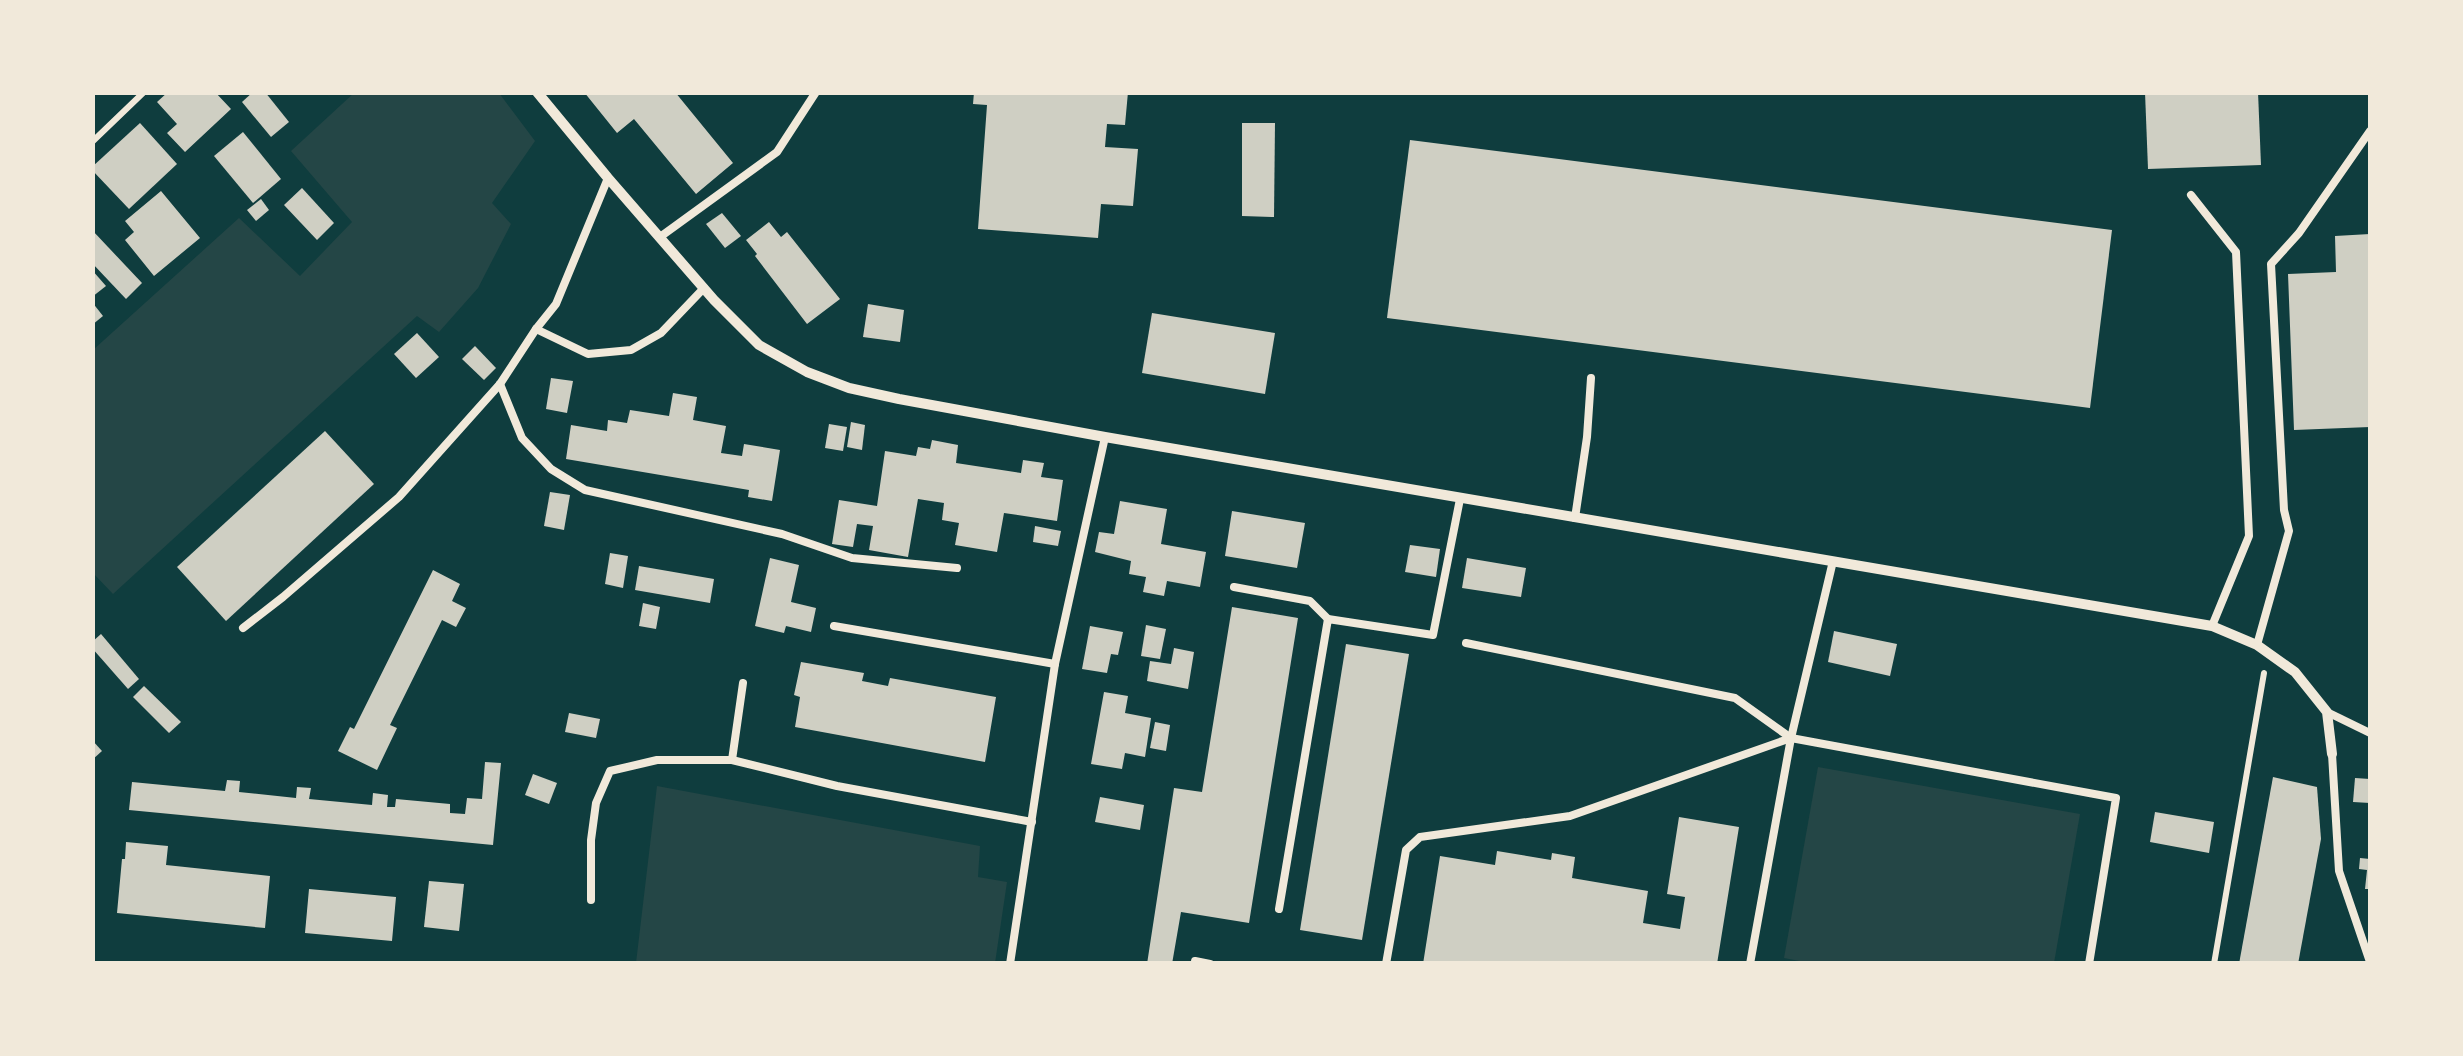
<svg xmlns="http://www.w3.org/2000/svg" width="2463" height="1056" viewBox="0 0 2463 1056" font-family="Manrope,sans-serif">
<rect width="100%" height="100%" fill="#0f3d3e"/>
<g fill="#244646">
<path d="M354,93H499L535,141L492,203L511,224L478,288L439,332L417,316L113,594L93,573V350L239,218L300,276L352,222L291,151Z"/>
<path d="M1818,767L2080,814L2054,963L1815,964L1784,958Z"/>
<path d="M657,786L980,846L978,877L1007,882L995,963H636Z"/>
</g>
<g fill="#cfcfc3">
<path d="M168,92H215L231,109L185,152L167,133L177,124L157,102Z"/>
<path d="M253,92H265L289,122L271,137L242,102Z"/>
<path d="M584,92H675L733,163L696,194L634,119L617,133Z"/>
<path d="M974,92H1128L1125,125L1107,124L1105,147L1138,149L1133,206L1101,204L1098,238L978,229L987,105L973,104Z"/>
<path d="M2145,92H2258L2261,165L2148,169Z"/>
<path d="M140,123L177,164L129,209L92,170V167Z"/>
<path d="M1242,123H1275L1274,217L1242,216Z"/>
<path d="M243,132L281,179L253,203L214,156Z"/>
<path d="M1410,140L2112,230L2090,408L1387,318Z"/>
<path d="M302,188L334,223L317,240L284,205Z"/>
<path d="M161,191L200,238L154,276L125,240L134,232L125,221Z"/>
<path d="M261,199L269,210L256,221L247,210Z"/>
<path d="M722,213L741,236L725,248L706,224Z"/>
<path d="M769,222L781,237L787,232L840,299L807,324L755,256L757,254L746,240Z"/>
<path d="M92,230L142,283L126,299L92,263Z"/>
<path d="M2370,234V427L2294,430L2288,274L2336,272L2335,236Z"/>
<path d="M92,270L106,286L92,297Z"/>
<path d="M92,302L103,316L92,325Z"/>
<path d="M868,304L904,310L900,342L863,337Z"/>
<path d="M1152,313L1275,333L1265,394L1142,373Z"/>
<path d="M417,333L439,357L416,378L394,354Z"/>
<path d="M475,346L496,368L484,380L462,359Z"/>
<path d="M551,378L573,381L567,413L546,409Z"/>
<path d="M673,393L697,397L693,420L726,426L721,453L742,456L744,444L780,450L772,501L748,497L749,490L566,459L571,425L607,431L608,420L627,423L630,410L669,416Z"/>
<path d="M851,422L865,425L862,450L847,447Z"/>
<path d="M829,424L847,427L843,451L825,448Z"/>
<path d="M325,431L374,484L226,621L177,567Z"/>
<path d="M932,440L958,445L956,463L1021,473L1023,460L1044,463L1041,477L1063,480L1057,521L1004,513L997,552L955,545L959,523L942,520L944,503L918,499L908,557L869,550L873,526L857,524L853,547L832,544L839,500L877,506L885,451L916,456L918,447L930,449Z"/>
<path d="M550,492L570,495L564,530L544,526Z"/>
<path d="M1120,501L1167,509L1161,544L1206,552L1200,587L1167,581L1164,596L1143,592L1146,577L1129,574L1131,561L1095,552L1099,532L1114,534Z"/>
<path d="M1232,511L1305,523L1297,568L1225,556Z"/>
<path d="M1035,526L1061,531L1058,546L1033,542Z"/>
<path d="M1410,545L1440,549L1436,577L1405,572Z"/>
<path d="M610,553L628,556L623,588L605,584Z"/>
<path d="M770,558L799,565L791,602L816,608L811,632L786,626L784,633L755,626Z"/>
<path d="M1467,558L1526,568L1521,597L1462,588Z"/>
<path d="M639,566L714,579L710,603L635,590Z"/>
<path d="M433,570L460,584L452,601L466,608L456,627L442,620L390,725L397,728L377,770L338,751L350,727L354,729Z"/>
<path d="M643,603L660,607L656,629L639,626Z"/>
<path d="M1232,607L1298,618L1249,923L1181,912L1172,964H1147L1174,788L1202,792Z"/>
<path d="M1146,625L1166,629L1160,659L1141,656Z"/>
<path d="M1090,626L1123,632L1118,655L1111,654L1107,673L1082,669Z"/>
<path d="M1834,631L1897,644L1890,676L1828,662Z"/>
<path d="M101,634L139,679L128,689L92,648V642Z"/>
<path d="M1346,644L1409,654L1362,940L1300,930Z"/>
<path d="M1174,648L1194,652L1188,689L1147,681L1150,661L1171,664Z"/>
<path d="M801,662L864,673L862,681L888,686L890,678L996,697L985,762L795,727L800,697L794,695Z"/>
<path d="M144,686L181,722L169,733L133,697Z"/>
<path d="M1104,692L1128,696L1125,713L1151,718L1145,757L1125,753L1122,769L1091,764Z"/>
<path d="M569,713L600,719L596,738L565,732Z"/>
<path d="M1155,722L1170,725L1166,751L1150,748Z"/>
<path d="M92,740L102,751L92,760Z"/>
<path d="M485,762L501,763L493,845L129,810L132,782L225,791L227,780L240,781L239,792L296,798L297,787L311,788L309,799L372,805L373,793L388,795L387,807H395L396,799L450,804V813L465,814L467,798L482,799Z"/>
<path d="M533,774L557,783L549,804L525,795Z"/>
<path d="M2273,777L2317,787L2321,839L2298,964H2239Z"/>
<path d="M2355,778L2370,779V803L2353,802Z"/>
<path d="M1100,797L1144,805L1140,830L1095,822Z"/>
<path d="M2155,812L2214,822L2209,853L2150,842Z"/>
<path d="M1679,817L1739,827L1717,964H1423L1440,856L1495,865L1497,851L1551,860L1552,853L1575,857L1572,878L1648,891L1643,923L1680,929L1685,897L1667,894Z"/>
<path d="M126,842L168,846L166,865L270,876L265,928L117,913L122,859H125Z"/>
<path d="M2360,858L2370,859V889H2365L2367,870L2359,869Z"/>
<path d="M429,881L464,884L459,931L424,927Z"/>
<path d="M309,889L396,897L392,941L305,933Z"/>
</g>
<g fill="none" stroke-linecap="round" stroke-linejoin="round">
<g stroke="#f1e9da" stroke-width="6">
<path d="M92,142L144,92"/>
<path d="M2214,964L2264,673"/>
</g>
<g stroke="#f1e9da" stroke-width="8">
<path d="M2191,195L2236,252L2249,536L2212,626"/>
<path d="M660,237L777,152L816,92"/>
<path d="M536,329L588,354L631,350L661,333L704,288"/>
<path d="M500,384L522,438L551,469L585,490L782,534L852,558L957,568"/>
<path d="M1575,518L1587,437L1591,378"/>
<path d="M1234,587L1310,601L1328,619"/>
<path d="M834,626L1055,664"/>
<path d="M243,628L283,597L399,497L500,384L536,329L556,304L608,178"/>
<path d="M1466,643L1735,698L1791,738"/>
<path d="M2257,645L2289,531L2284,510L2271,264L2299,233L2370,131"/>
<path d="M2327,712L2370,733"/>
<path d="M2332,754L2339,871L2370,962"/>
<path d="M732,760L743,683"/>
<path d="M591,900V840L596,803L610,771L657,760H732L837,786L1032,822"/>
<path d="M1279,909L1328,619L1433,635L1460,499"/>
<path d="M1195,961L1210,964"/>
<path d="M1010,964L1055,664L1105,437"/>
<path d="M1386,964L1406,850L1420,837L1570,816L1791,738L2116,798L2089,964"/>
<path d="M1750,964L1791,738L1833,561"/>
</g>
<path stroke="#f1e9da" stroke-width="10" d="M537,92L608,178L714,300L759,345L807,372L849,388L899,399L1105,437L2212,626L2257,645L2295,672L2327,712L2332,754"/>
</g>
<rect width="2463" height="1056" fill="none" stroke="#f1e9da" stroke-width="190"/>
</svg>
